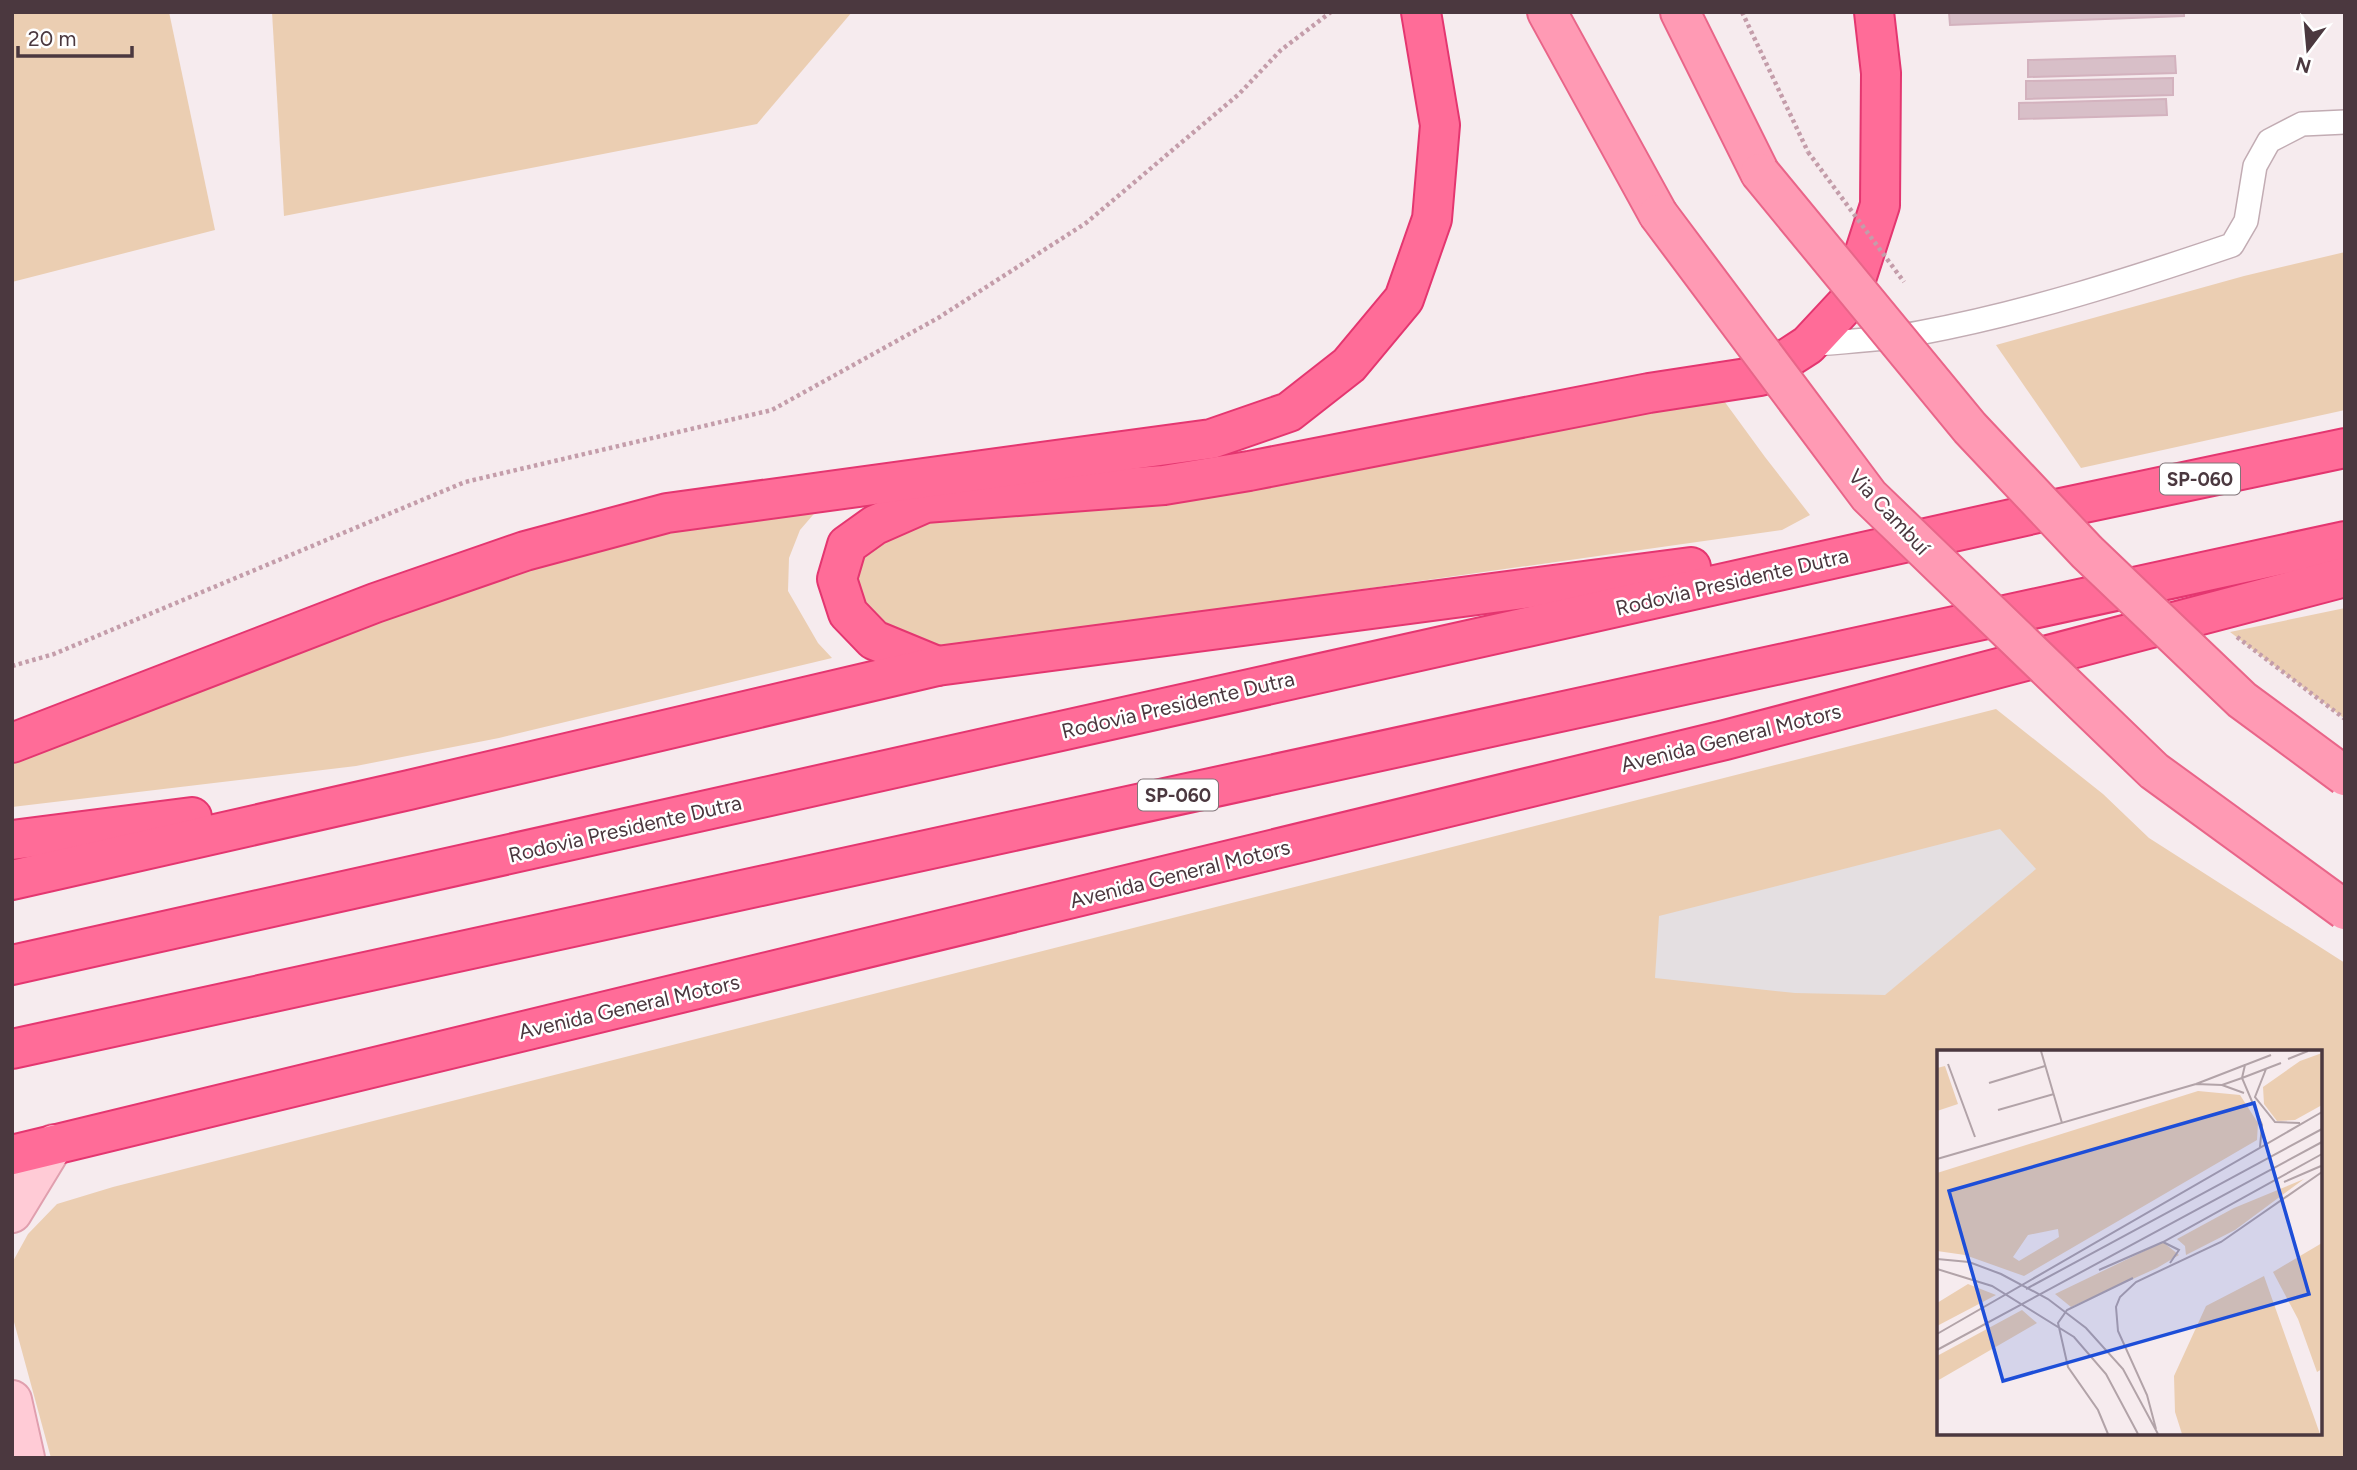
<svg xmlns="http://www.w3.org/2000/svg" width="2357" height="1470" viewBox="0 0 2357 1470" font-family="Figtree,sans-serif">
<rect width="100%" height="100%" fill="#f6ebee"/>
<g fill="#ebceb2" fill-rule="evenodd">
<path d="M12,12H169L215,230L12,282Z"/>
<path d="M272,12H852L757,124L284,216Z"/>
<path d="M2345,252V410L2081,468L1996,345L2244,276Z"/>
<path d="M1719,394L1765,457L1810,515L1782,530L1307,597L1035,640L937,666L874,640L847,545L875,525Z"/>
<path d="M819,508L800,530L789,558L788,591L818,643L832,658L499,738L356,766L12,807V751L673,517Z"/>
<path d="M2345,608V719L2230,632Z"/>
<path d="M1996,709L2103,794L2149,838L2345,963V1458H51L14,1322L12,1263L28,1234L57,1204L113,1187ZM1939,1052H2320V1433H1939Z"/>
</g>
<path fill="#e4dfe1" d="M2000,829L2036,869L1885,995L1795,993L1655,978L1659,916Z"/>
<g fill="#d8bfc8" stroke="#d3b2be" stroke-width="2">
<path d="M1949,12H2184V16L1950,25Z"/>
<path d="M2175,56L2176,73L2028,77V60Z"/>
<path d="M2173,78V95L2026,99V81Z"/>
<path d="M2166,99L2167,115L2019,119V103Z"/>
</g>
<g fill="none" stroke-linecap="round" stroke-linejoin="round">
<defs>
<path id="service" d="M1808,345C1845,341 1883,340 1919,333C2026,313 2129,280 2232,245L2246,221L2255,166L2269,141L2302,124L2345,122"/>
<g id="secondary">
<path d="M12,1213L54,1144"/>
<path d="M12,1400L25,1458"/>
</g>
<g id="primary">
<path d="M1547,12L1658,214"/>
<path d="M1680,12L1760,173"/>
</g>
<g id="motorway">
<path d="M937,666L874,640L848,613L837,579L847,545L875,525L925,503L1164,485L1249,471L1649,393L1760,376L1808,345L1849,301L1880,205L1881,73L1874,12"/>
<path d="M12,743L375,603L525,551L667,513L1211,439L1289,412L1349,365L1404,299L1432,219L1440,125L1421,12"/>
<path d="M12,840L192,817"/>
<path d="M12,880L409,790L937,666L1691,567"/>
<path d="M12,965L2056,509L2345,448"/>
<path d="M12,1049L2345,541"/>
<path d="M12,1155L1725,740L2345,577"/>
</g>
</defs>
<use href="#service" stroke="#c2acb3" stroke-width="26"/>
<use href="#secondary" stroke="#e09fae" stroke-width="42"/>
<use href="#primary" stroke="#e96589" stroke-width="42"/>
<use href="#motorway" stroke="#e43670" stroke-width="42"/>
<g stroke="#c49daa" stroke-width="4.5" stroke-dasharray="3.5 3.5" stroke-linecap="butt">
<path d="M1742,12L1808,152"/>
<path d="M12,666L54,654L465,482L772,410L938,318L1086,223L1239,94L1281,50L1331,12"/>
</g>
<use href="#service" stroke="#fff" stroke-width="23"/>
<use href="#secondary" stroke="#ffcbd6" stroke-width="38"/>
<use href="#primary" stroke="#ff9ab4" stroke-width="38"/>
<use href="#motorway" stroke="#ff6c98" stroke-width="38"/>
<defs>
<g id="primary-bridge">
<path d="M1760,173L1970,428L2087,552L2242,700L2345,776"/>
<path d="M1658,214L1869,496L2154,771L2345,910"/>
</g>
</defs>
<use href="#primary-bridge" stroke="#e96589" stroke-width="42" stroke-linecap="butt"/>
<g stroke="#c49daa" stroke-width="4.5" stroke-dasharray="3.5 3.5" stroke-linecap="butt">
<path d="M1808,152L1904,282"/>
<path d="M2237,637L2345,719"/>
</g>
<use href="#primary-bridge" stroke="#ff9ab4" stroke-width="38"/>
</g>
<g text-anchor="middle" stroke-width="5" stroke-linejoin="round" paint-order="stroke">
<g fill="#fff" stroke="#817479" stroke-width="2">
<rect x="2160" y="463.5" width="80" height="31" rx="5"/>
<rect x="1138" y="779.5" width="80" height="31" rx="5"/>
</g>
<g font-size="19" font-weight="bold" fill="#4b383f">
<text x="2200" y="486">SP-060</text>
<text x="1178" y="802">SP-060</text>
</g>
<g font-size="21" fill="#4b383f" stroke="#fff">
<text transform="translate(1889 512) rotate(47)" y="7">Via Cambuí</text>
<text transform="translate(1732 582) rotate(-13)" y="7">Rodovia Presidente Dutra</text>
<text transform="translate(1178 705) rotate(-13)" y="7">Rodovia Presidente Dutra</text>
<text transform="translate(1731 738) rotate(-14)" y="7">Avenida General Motors</text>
<text transform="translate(625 829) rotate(-13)" y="7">Rodovia Presidente Dutra</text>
<text transform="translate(1180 874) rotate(-14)" y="7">Avenida General Motors</text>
<text transform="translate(629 1007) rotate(-13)" y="7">Avenida General Motors</text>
</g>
</g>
<g transform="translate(1937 1050)">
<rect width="385" height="385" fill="#f6ebee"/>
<path d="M385,3V55L358,70L340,71L327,54L326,37L363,11ZM8,16L21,54L0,61V18ZM261,41L303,45L321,73L320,90L87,226L28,205L0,201V123ZM121,179L122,187L82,211L76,207L91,185ZM367,129L298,180L249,205L248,196L240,189L297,158ZM226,192L242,205L220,218L134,257L118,244ZM385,193V319L380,322L361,269L336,222ZM327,226L383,384H245L238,362L237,326L269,256ZM31,234L59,245L0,276V253ZM85,260L100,273L0,331V306Z" fill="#ebceb2" fill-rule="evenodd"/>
<path fill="none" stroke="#b2a3a8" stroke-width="2" d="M104,1L125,73M351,9L371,1M11,14L38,87M329,19L318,47L338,72L363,73M305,28L285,35L259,34L308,15M305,28L344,13M52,33L108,16M285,35L307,43M61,60L117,44M323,97L325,75L305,28L308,15L334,5M0,109L259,34M347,132L384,116M226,192L242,200L233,213M0,209L32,212L64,224L111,249L149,278L186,319L221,384M0,219L55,236L137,287L169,324L201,384M162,220L226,192L385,104M89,239L385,79M0,284L385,62M0,300L385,92M219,379L210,345L181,281L179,257L183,247L199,232L284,192L385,122M171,384L161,360L131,317L121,273L130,260L196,228"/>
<path fill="#1d4ed8" fill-opacity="0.15" stroke="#1d4ed8" stroke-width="3.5" d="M317,53L372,244L66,331L12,141Z"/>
<rect width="385" height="385" fill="none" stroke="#4b383f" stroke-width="3.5"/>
</g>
<rect width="2357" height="1470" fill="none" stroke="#4b383f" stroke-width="28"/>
<g transform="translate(2308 49) rotate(196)" stroke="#ffffff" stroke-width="5" paint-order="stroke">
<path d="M0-5L12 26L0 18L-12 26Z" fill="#4b383f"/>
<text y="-10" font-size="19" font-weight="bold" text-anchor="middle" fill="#4b383f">N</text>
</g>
<path d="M18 46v10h114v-10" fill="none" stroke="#4b383f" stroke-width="3.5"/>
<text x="28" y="46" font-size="21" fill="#4b383f" stroke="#ffffff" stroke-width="5" paint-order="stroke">20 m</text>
</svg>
